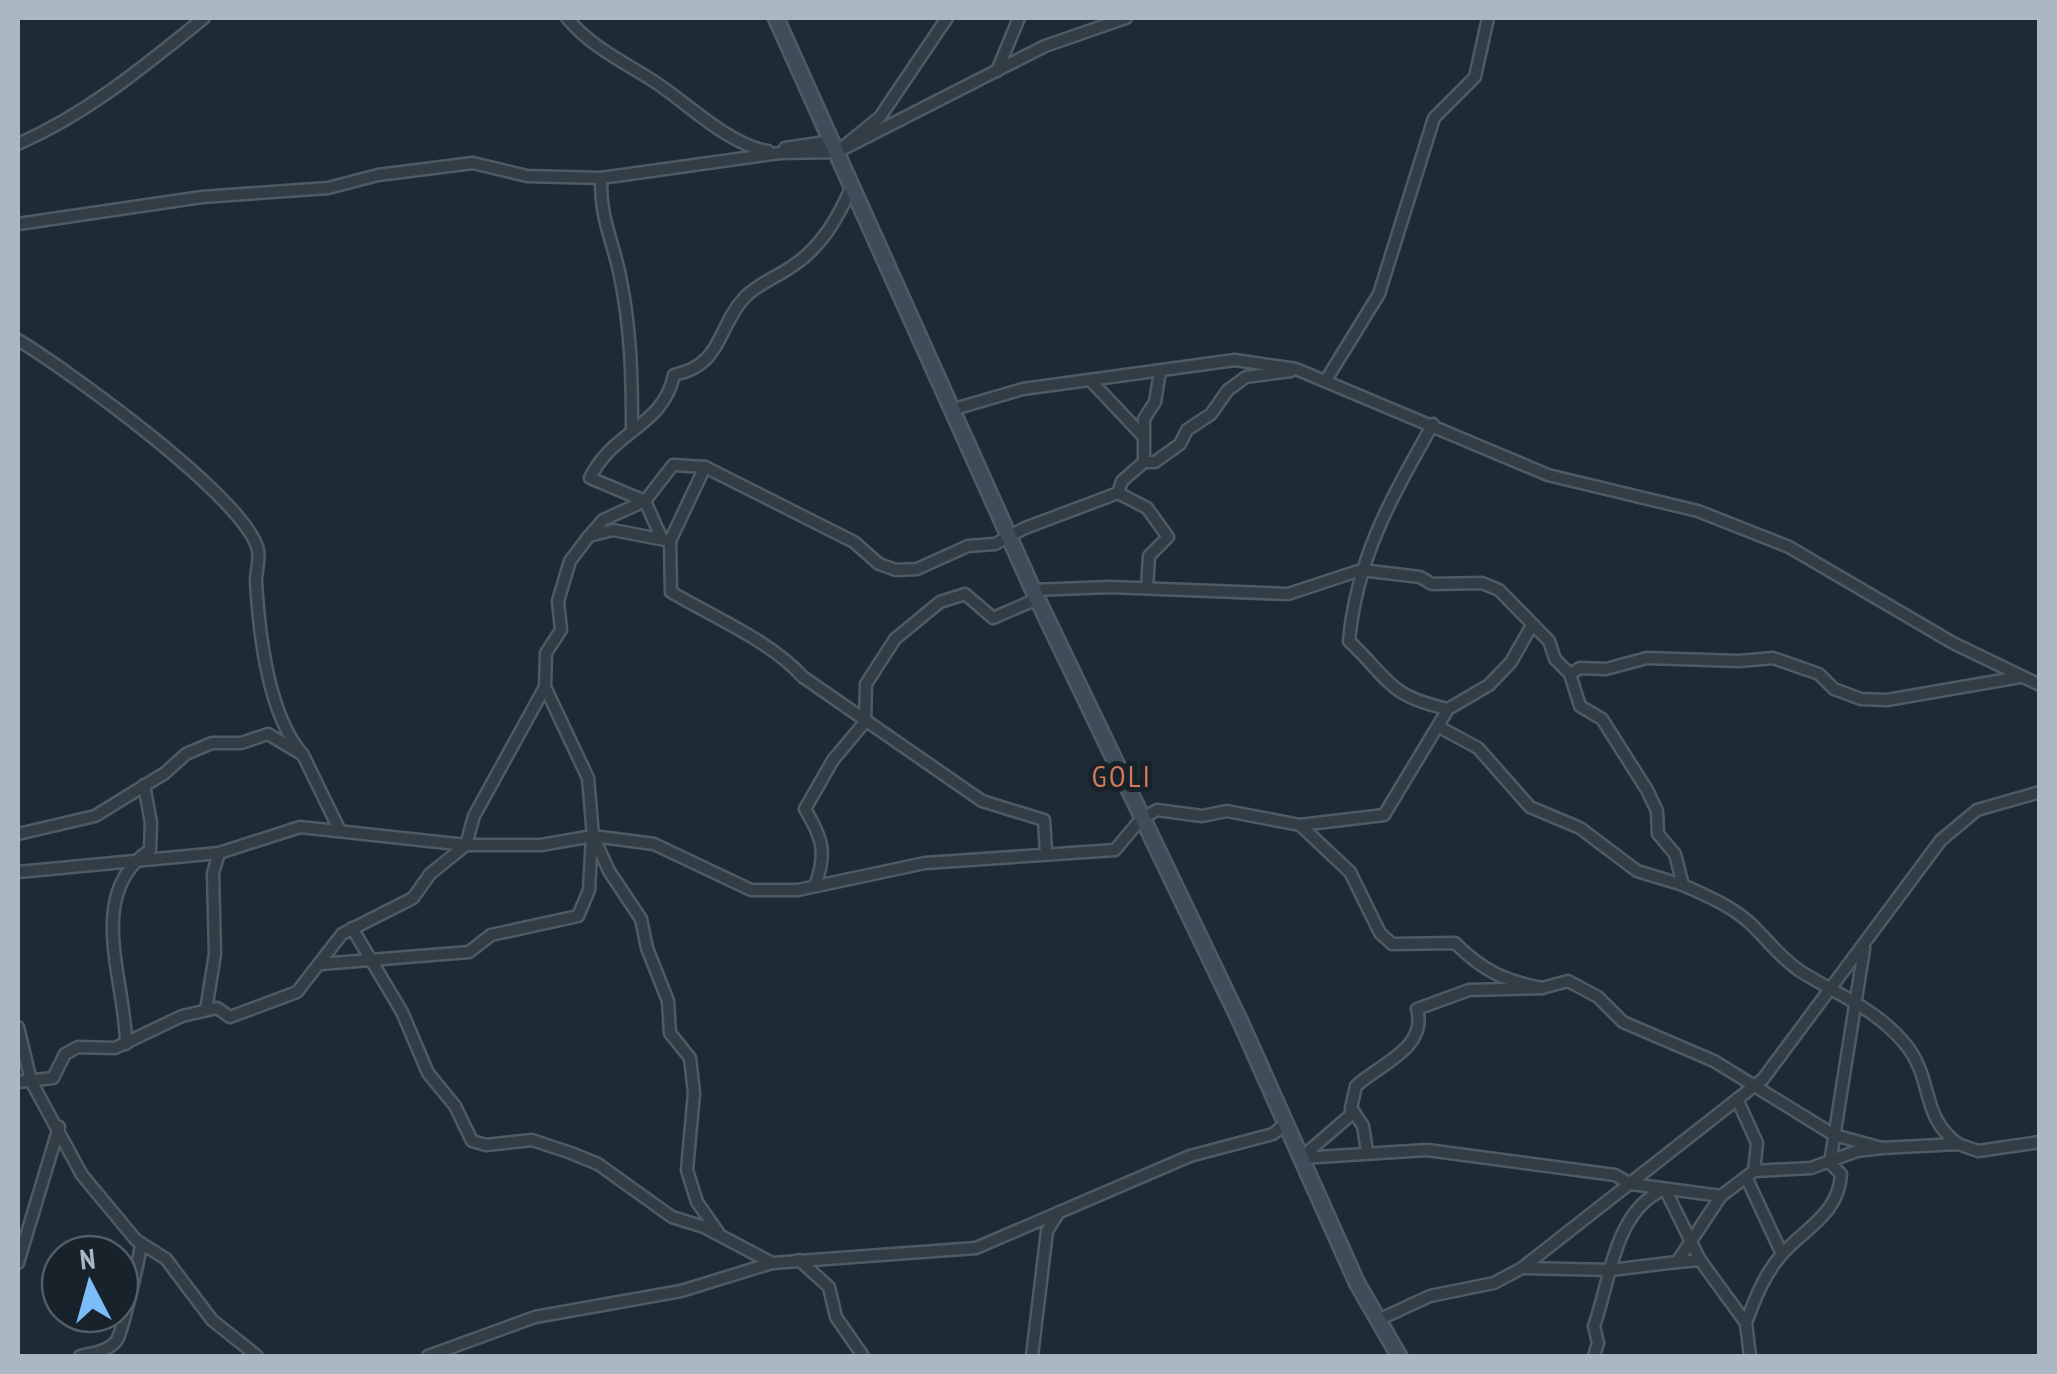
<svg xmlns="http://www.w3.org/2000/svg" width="2057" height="1374" viewBox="0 0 2057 1374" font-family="'PT Sans Narrow',sans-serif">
<rect width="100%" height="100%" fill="#1e2b35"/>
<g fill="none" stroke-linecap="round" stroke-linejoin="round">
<defs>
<g id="street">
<path d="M567,18C591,47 624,62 655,82C687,103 730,146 768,151"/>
<path d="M947,18L880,117L837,152L1045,46L1126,18"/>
<path d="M997,71L1019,18"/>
<path d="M18,144C89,113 144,66 204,18"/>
<path d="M785,148L832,141"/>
<path d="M601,178C600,219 612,237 620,276C631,328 632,378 632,430"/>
<path d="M18,224L202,197L328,188L378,175L473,163L527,176L601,178L780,153L837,152"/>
<path d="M18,340C66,369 246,498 258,550C260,559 256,571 256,581C259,634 268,715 303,755"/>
<path d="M1326,380L1379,294L1434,118L1475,77L1488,18"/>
<path d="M1092,382L1143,436"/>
<path d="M954,409L1023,389L1235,360L1296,369L1548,475L1698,511L1789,547L1953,643L2040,685"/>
<path d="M1433,424C1392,497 1357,556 1349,641C1390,680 1388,696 1448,709"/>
<path d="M1144,462H1155L1180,444L1187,430L1211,414L1228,390L1246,377L1291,371"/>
<path d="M1118,493L1147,508L1168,537L1149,556L1147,588"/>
<path d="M591,534L603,520L645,501L673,465L705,467"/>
<path d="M661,537L645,501L590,478C613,430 663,427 674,375C724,364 716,328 745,297C759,283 775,278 791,267C821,248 838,218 852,186"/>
<path d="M670,541L671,592C715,618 769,640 803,677L982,801L1044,820L1046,852"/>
<path d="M1033,590L1110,587L1288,594L1361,570L1420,577L1432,584L1482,583L1499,590L1549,641L1555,659L1570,674L1580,668L1606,669L1647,658L1739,661L1773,658L1819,674L1834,689L1861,699L1887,700L2020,677"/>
<path d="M1570,674L1580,706L1602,719L1647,790L1657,811L1658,834L1675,854L1683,885C1709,897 1735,907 1755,928C1770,943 1782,959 1800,971C1838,995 1877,1009 1906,1045C1934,1080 1920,1116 1958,1144"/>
<path d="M545,687L588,778L593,836L609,871L641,919L647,948L668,1001L670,1033L690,1058L694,1093L687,1170L697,1202L718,1232"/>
<path d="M1439,727L1478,748L1530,807L1580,828L1637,871L1683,885"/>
<path d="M1300,825L1384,815L1448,709L1489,685L1511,662L1532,625"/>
<path d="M18,834L95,816L165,773L186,754L212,743H241L268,734L303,755L340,831"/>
<path d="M18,872L219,853L300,827L466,845H541L593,836L654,844L751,890H798L925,863L1115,850L1141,819L1157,810L1202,816L1227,811L1300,825L1350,872L1380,933L1392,944L1455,943C1482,970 1504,981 1542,988"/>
<path d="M815,886C827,853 823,839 805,809L833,760L865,722L866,684L895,639L940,602L965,594L993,618L1037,599"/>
<path d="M352,928L402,1012L428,1073L455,1106L472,1141L486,1145L532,1140L571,1153L598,1164L672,1217L704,1227L772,1263L976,1248L1190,1156L1273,1134L1286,1123"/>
<path d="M321,964L469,952L491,935L578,916L589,890L592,837"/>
<path d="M206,1010L215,954L213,873L219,853"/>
<path d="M18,1027L31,1081L82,1175L136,1240L166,1259L212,1320L257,1356"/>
<path d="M126,1044C126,981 84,894 150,850L151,823L144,785"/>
<path d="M18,1082L53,1078L65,1054L78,1047L115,1048L182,1016L217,1008L230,1017L297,992L342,934L413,898L430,874L466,845L474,816L545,687L546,653L561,630L558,601L570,561L589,536L613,530L670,541L705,467L854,542L879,564L896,570L917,569L968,546L995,544L1025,528L1118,493L1122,481L1144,462V419L1155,402L1160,372"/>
<path d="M1367,1151L1363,1126L1351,1108L1356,1086C1380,1064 1428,1048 1417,1009L1469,990L1542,988L1568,981L1598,997L1623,1022L1714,1061L1834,1135L1882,1148"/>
<path d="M1302,1157L1354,1112"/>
<path d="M1301,1158L1427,1150L1615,1175L1631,1184L1721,1196"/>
<path d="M1754,1171L1811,1168L1857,1151L1882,1148L1958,1144L1978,1151L2040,1142"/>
<path d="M1747,1179L1782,1254"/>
<path d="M799,1260L829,1287L836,1317L863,1356"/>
<path d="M1677,1262L1700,1260L1746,1323L1750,1356"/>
<path d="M18,1263L59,1127"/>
<path d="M1523,1268L1611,1270L1677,1262L1721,1196L1754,1171L1757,1143L1737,1099"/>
<path d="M1378,1320L1430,1296L1494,1283L1522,1268L1763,1079L1941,840L1977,810L2040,792"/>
<path d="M1746,1323C1755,1298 1765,1273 1783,1253C1807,1227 1839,1213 1841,1174L1830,1163L1864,949"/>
<path d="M80,1356C92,1353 108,1352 117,1340C123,1329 140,1257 141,1243"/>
<path d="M428,1356L535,1317L681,1291L772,1263"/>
<path d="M1032,1356L1047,1231L1059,1212"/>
<path d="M1594,1356L1598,1343L1594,1326C1611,1279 1614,1210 1665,1189L1700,1260"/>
</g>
<path id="secondary" d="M776,18L1033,590L1240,1021L1357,1283L1399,1356"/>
</defs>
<use href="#street" stroke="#4f5b64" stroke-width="15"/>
<use href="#secondary" stroke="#4f5b64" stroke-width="19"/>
<use href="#street" stroke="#323d45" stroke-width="10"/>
<use href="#secondary" stroke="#404c59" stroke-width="14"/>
</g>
<g text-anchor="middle" stroke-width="10" stroke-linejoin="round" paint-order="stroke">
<g font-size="30" letter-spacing="2.5" fill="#d37a56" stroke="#17222a">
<text x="1122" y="787">GOLI</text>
</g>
</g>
<rect width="2057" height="1374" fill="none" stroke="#abb8c3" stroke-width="40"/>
<g transform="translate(90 1284) rotate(354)"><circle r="48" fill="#17222a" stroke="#525e67" stroke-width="2.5"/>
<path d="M0-8L18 38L0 25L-18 38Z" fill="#7bbdf8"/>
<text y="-15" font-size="28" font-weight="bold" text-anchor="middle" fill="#abb8c3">N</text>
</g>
</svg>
